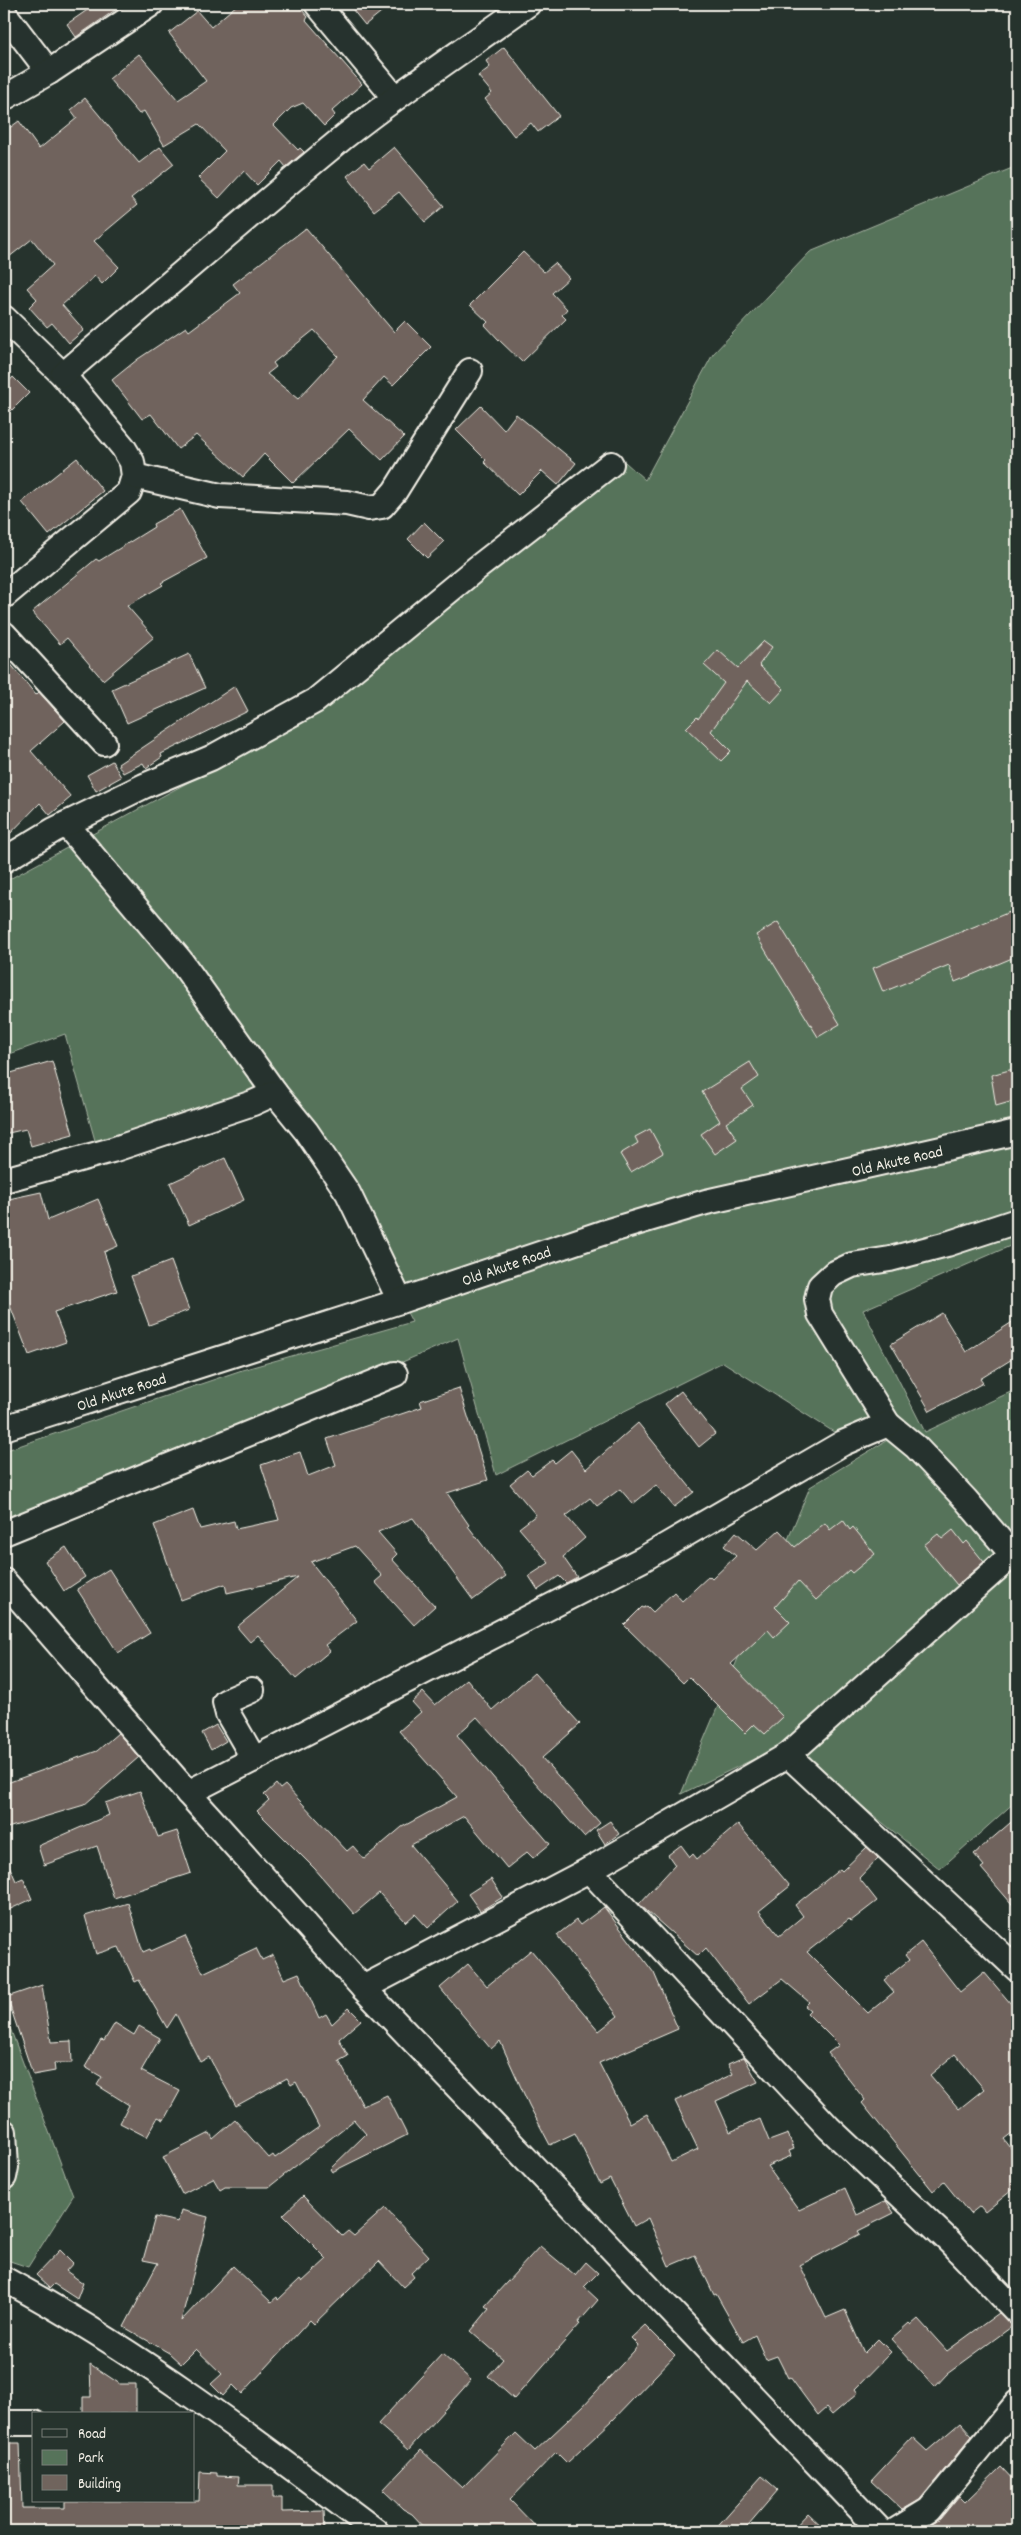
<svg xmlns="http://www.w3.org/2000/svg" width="1021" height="2535" viewBox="0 0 1021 2535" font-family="Dekko,sans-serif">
<rect width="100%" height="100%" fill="#26332d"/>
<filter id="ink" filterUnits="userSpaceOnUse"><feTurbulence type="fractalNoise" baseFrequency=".02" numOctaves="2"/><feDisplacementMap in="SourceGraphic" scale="10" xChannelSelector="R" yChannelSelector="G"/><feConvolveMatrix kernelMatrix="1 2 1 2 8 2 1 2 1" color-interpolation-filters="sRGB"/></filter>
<g filter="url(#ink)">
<g fill="#56735a" stroke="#a5b2a1">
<path d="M1017,166V1243L863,1310L925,1432L1017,1389V1800L940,1869L785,1744L681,1794L810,1487L899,1433L837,1434L723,1362L496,1475L458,1338L4,1534V1451L242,1370L412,1322L296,1098L98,1151L65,1034L4,1056V882L281,732L615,453L645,480L713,354L810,252Z"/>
<path d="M4,2012L73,2196L28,2267L4,2259Z"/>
</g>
<g fill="#70645d" stroke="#f4f1e8" fill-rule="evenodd">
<path d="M96,4H124L76,37L67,24Z"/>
<path d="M238,4H297L308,17L306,20L362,84L332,111L335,115L324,126L303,103L291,108L274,125L298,150L300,148L304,152L286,167L281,161L257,185L244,171L219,198L198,178L225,151L199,124L164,145L144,111L139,114L109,79L139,54L178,100L206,81L169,33L197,11L211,27Z"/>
<path d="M348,4H391L365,25Z"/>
<path d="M504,47L559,116L538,132L531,123L514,136L485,99L492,93L478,76L490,67L486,61Z"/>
<path d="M85,98L139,163L160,147L174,164L131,198L137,205L94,241L119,267L102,284L95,276L62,305L84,330L69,343L52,323L47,327L29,307L37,299L27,288L53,265L32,239L4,261V132L19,121L39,149L77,118L71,110Z"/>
<path d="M394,147L444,206L425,222L399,192L374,211L347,176L364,162L369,168Z"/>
<path d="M306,228L394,332L405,321L431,347L393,385L384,377L363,400L404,437L382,460L349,429L293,483L264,454L243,477L196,435L178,449L151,414L142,419L112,380L138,359L186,327L189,331L240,293L233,284ZM314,330L338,356L298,399L267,374L276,367L273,363Z"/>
<path d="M523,252L544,272L555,263L569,278L552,293L567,309L562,315L566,319L522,362L499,340L485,325L488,322L470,305Z"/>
<path d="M13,377L29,393L4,418V387Z"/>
<path d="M481,406L504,430L516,414L576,463L558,485L542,471L518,495L484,462L486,460L456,430Z"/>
<path d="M77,458L103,491L49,535L22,502Z"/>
<path d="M180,509L207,558L161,583L163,585L127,606L154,637L103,680L67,638L60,644L32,612L96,559L99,561L154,527L153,524Z"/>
<path d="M424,522L444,542L427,558L408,539Z"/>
<path d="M764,641L772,647L759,665L784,689L771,703L747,681L711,731L731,751L721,761L686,728L697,717L698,719L724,683L704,665L718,650L738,668Z"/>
<path d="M189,654L205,688L127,723L112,689Z"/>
<path d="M4,656L36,695L39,692L65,721L31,751L71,797L50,815L40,803L4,840Z"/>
<path d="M235,686L248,711L161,754L162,757L146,768L143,763L123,773L118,764Z"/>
<path d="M112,761L121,777L96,791L87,775Z"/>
<path d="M1017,909V956L955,982L949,965L883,992L873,968Z"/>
<path d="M778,922L840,1024L818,1037L756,935Z"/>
<path d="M52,1061L73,1134L31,1146L26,1129L4,1134V1075Z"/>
<path d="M750,1062L759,1077L742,1089L753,1105L726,1123L737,1139L715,1154L701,1134L720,1121L702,1092Z"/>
<path d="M1017,1068V1100L996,1106L991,1075Z"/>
<path d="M650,1129L663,1153L631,1172L620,1154L638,1143L635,1137Z"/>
<path d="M225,1158L244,1200L189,1225L170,1183Z"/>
<path d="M41,1192L48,1220L98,1199L118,1246L104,1252L117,1291L54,1312L66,1342L29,1355L4,1290V1200Z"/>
<path d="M171,1261L189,1310L149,1325L131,1276Z"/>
<path d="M942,1313L966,1352L1017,1319V1356L980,1379L983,1383L930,1411L891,1344Z"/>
<path d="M459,1388L488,1480L447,1493L469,1525L468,1526L506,1576L473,1600L413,1518L378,1532L397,1554L392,1559L435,1606L414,1625L375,1582L382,1576L355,1546L311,1562L357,1621L325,1645L330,1651L296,1679L258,1635L250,1642L237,1627L298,1577L227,1593L225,1584L181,1600L154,1525L193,1510L200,1529L234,1521L236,1529L279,1520L261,1465L300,1452L308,1476L336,1465L327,1439L422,1407L420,1401Z"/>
<path d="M681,1391L715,1434L699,1447L665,1404Z"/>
<path d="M638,1423L694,1492L674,1507L656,1485L633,1504L620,1489L597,1506L590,1498L566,1516L585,1538L563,1557L577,1577L566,1583L559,1576L538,1590L529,1576L549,1563L519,1528L536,1515L510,1484L527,1470L532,1475L552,1460L555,1463L571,1450L586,1469Z"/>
<path d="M843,1520L850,1530L853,1527L875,1554L852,1573L849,1570L816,1600L798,1581L775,1607L790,1622L774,1637L768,1630L731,1664L783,1717L765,1734L754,1724L745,1733L689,1677L683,1683L624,1625L642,1607L644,1608L647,1606L653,1612L674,1592L682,1601L709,1576L712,1579L736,1556L724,1546L736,1532L757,1550L779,1530L795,1547L825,1523L830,1530Z"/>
<path d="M953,1530L964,1544L967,1541L984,1562L957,1585L924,1545L938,1534L942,1539Z"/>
<path d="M66,1547L85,1577L64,1591L45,1561Z"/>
<path d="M109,1569L150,1633L118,1653L77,1589Z"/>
<path d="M534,1673L580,1724L542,1758L600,1823L584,1837L477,1717L457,1735L550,1844L533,1858L527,1852L507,1868L464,1816L411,1845L458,1901L428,1928L415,1914L406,1922L379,1893L354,1914L315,1869L257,1811L269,1800L264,1795L276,1784L280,1789L285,1785L347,1851L353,1846L364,1859L402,1827L457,1797L399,1731L421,1712L412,1702L423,1692L435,1705L467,1679L492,1710Z"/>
<path d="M216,1725L226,1741L211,1750L202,1733Z"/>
<path d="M118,1733L139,1757L84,1805L4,1829V1784L97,1751Z"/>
<path d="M140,1791L158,1837L177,1831L191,1873L114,1898L97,1846L44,1865L38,1846L109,1815L105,1803Z"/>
<path d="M1017,1817V1910L981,1868L984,1866L974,1854Z"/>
<path d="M610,1821L619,1834L605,1844L596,1830Z"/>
<path d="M738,1824L790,1886L759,1911L779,1936L803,1916L795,1905L840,1869L842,1871L867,1847L878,1858L859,1878L877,1901L851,1921L849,1919L807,1952L868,2013L894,1992L884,1980L909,1960L905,1955L921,1942L960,1992L984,1972L1017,2011V2129L1004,2139L1017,2156V2186L985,2212L980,2206L970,2214L944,2182L933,2191L862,2103L865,2100L828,2053L839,2045L807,2013L810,2010L805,2006L809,2002L782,1979L749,2004L706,1948L698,1956L639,1904L675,1865L668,1855L681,1845L690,1857L693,1854L697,1859ZM955,2054L984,2089L959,2109L930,2075Z"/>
<path d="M4,1854L16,1881L23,1878L32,1899L4,1912Z"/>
<path d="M491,1879L503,1897L480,1911L468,1894Z"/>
<path d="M128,1903L143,1952L150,1949L151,1951L185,1936L203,1973L256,1948L262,1960L273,1955L284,1979L299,1973L319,2018L326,2014L332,2024L349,2008L361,2020L339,2039L348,2056L339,2061L363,2106L387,2095L407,2135L332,2172L330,2169L366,2134L354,2120L269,2187H225L220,2190L213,2178L182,2194L163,2157L210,2133L213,2139L235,2120L269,2158L273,2155L275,2158L319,2127L296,2082L291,2085L287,2078L236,2106L209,2057L200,2062L176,2014L167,2028L139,1980L135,1982L119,1947L96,1954L85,1916Z"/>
<path d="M604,1907L654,1973L678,2029L599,2063L630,2123L647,2114L671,2162L698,2149L675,2101L733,2074L728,2064L744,2057L758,2082L716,2101L730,2132L760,2119L769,2141L788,2134L794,2149L789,2151L791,2156L767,2166L799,2210L845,2188L857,2215L886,2201L894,2213L858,2231L860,2234L800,2265L826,2318L845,2310L864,2353L878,2339L891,2352L855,2389L858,2393L832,2415L826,2408L818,2415L790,2377L788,2378L777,2356L766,2360L755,2335L743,2342L716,2294L714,2295L695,2255L669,2266L648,2218L634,2226L610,2179L600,2184L575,2133L550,2145L529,2105L500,2041L491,2049L440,1988L468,1964L487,1986L531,1950L599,2031L618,2016L557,1935L576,1920L580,1925Z"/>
<path d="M42,1985L51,2042L71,2041L72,2063H54L55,2071L33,2075L7,1997Z"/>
<path d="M115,2023L134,2035L139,2026L160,2038L141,2071L180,2091L164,2120L158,2117L147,2137L120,2123L129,2105L97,2085L102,2077L85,2067L101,2040L104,2041Z"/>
<path d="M303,2196L342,2236L348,2231L354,2236L385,2208L429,2256L411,2273L414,2277L403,2287L379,2261L314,2324L310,2320L242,2394L233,2385L223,2396L211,2384L222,2374L196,2349L181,2364L169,2353L124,2327L158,2263L143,2260L155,2217L178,2222L181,2210L208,2217L181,2321L233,2266L271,2302L277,2297L278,2300L300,2279L302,2282L327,2259L283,2215Z"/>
<path d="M540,2246L575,2275L586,2262L598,2273L584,2287L598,2300L578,2323L580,2324L514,2399L488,2376L503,2359L471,2331L489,2309L485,2306Z"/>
<path d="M60,2250L73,2263L66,2271L83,2283L77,2299L54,2284L50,2288L36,2275Z"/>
<path d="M999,2313L1014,2325L947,2374L935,2387L891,2339L909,2323L911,2325L918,2319L947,2351Z"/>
<path d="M645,2325L675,2355L613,2420L567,2463L556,2452L510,2500L540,2531H428L412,2514L403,2509L383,2490L421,2450L462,2488L516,2433L535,2451L583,2406L634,2351L638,2345L631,2338Z"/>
<path d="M442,2354L471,2380L408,2450L378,2424Z"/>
<path d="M90,2364L120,2384H136V2414H83V2397H91Z"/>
<path d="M960,2423L972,2436L920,2500L902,2510L871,2481L912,2437L927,2451Z"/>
<path d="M4,2443H20L22,2508H65V2501H199L200,2472L217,2473V2476L239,2477L238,2485H273V2498H282V2512L324,2511L325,2531H4Z"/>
<path d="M1001,2467L1017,2484V2531H937L931,2525L940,2519L959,2496L965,2502Z"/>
<path d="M762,2476L778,2490L743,2531H713Z"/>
<path d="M808,2513L827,2531H791Z"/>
</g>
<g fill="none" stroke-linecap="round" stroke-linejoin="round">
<defs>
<g id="minor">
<path d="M317,4L395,98"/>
<path d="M4,13L49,72"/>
<path d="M4,98L49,72L151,4"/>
<path d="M4,318L63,375L123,447L132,462L134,476L129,492L4,596"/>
<path d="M63,375C156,295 249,215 344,137C403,90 467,48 528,4"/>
<path d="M134,476L220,496L347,503L369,508L382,506L395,491L470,371"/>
<path d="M4,634L104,743"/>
<path d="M66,824L180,960L275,1093"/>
<path d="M4,860L54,830L144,786L211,758L315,701L477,568L611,464"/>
<path d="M4,1180L112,1150L253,1103L275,1093L306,1131L348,1193L400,1301"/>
<path d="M1017,1221L947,1244L890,1259L852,1265L833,1274L820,1286L817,1299L820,1314L888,1424L916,1447L966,1500L1017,1560"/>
<path d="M4,1428L400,1301L602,1233L706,1202L1017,1132"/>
<path d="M4,1533L395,1374"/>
<path d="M4,1581L188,1793L363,1988L881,2531"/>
<path d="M252,1690L225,1702L228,1714L254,1759"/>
<path d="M788,1755L1017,1969"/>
<path d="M188,1793L643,1559L843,1443L888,1424"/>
<path d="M589,1870L829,2128L950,2242L1017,2312"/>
<path d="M363,1988L589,1870L788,1755L1012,1555"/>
<path d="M4,2132L6,2167L4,2177"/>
<path d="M4,2279C136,2350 257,2441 376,2531"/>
<path d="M4,2423H34"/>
<path d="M895,2531L929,2510L1017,2403"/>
</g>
</defs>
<use href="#minor" stroke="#f4f1e8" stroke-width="28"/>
<use href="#minor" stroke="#26332d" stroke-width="24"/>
</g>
</g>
<g text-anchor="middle" stroke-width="4" stroke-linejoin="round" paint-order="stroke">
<g font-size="16" fill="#f4f1e8" stroke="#26332d">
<text transform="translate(897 1160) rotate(-13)" y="6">Old Akute Road</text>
<text transform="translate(506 1265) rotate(-19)" y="6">Old Akute Road</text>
<text transform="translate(121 1391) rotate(-18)" y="6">Old Akute Road</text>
</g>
</g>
<rect width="1021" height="2535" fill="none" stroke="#26332d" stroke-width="20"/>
<rect x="10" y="10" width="1001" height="2515" fill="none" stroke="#f4f1e8" stroke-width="2" filter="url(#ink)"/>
<rect x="32" y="2412" width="162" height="90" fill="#26332d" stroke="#787f78"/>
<rect x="42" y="2429" width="25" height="8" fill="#26332d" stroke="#787f78"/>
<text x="78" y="2438" font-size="15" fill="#f4f1e8">Road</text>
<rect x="42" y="2450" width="25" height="15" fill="#56735a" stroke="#787f78"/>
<text x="78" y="2462" font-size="15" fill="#f4f1e8">Park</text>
<rect x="42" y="2475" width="25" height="15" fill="#70645d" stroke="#787f78"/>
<text x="78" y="2488" font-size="15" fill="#f4f1e8">Building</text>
</svg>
